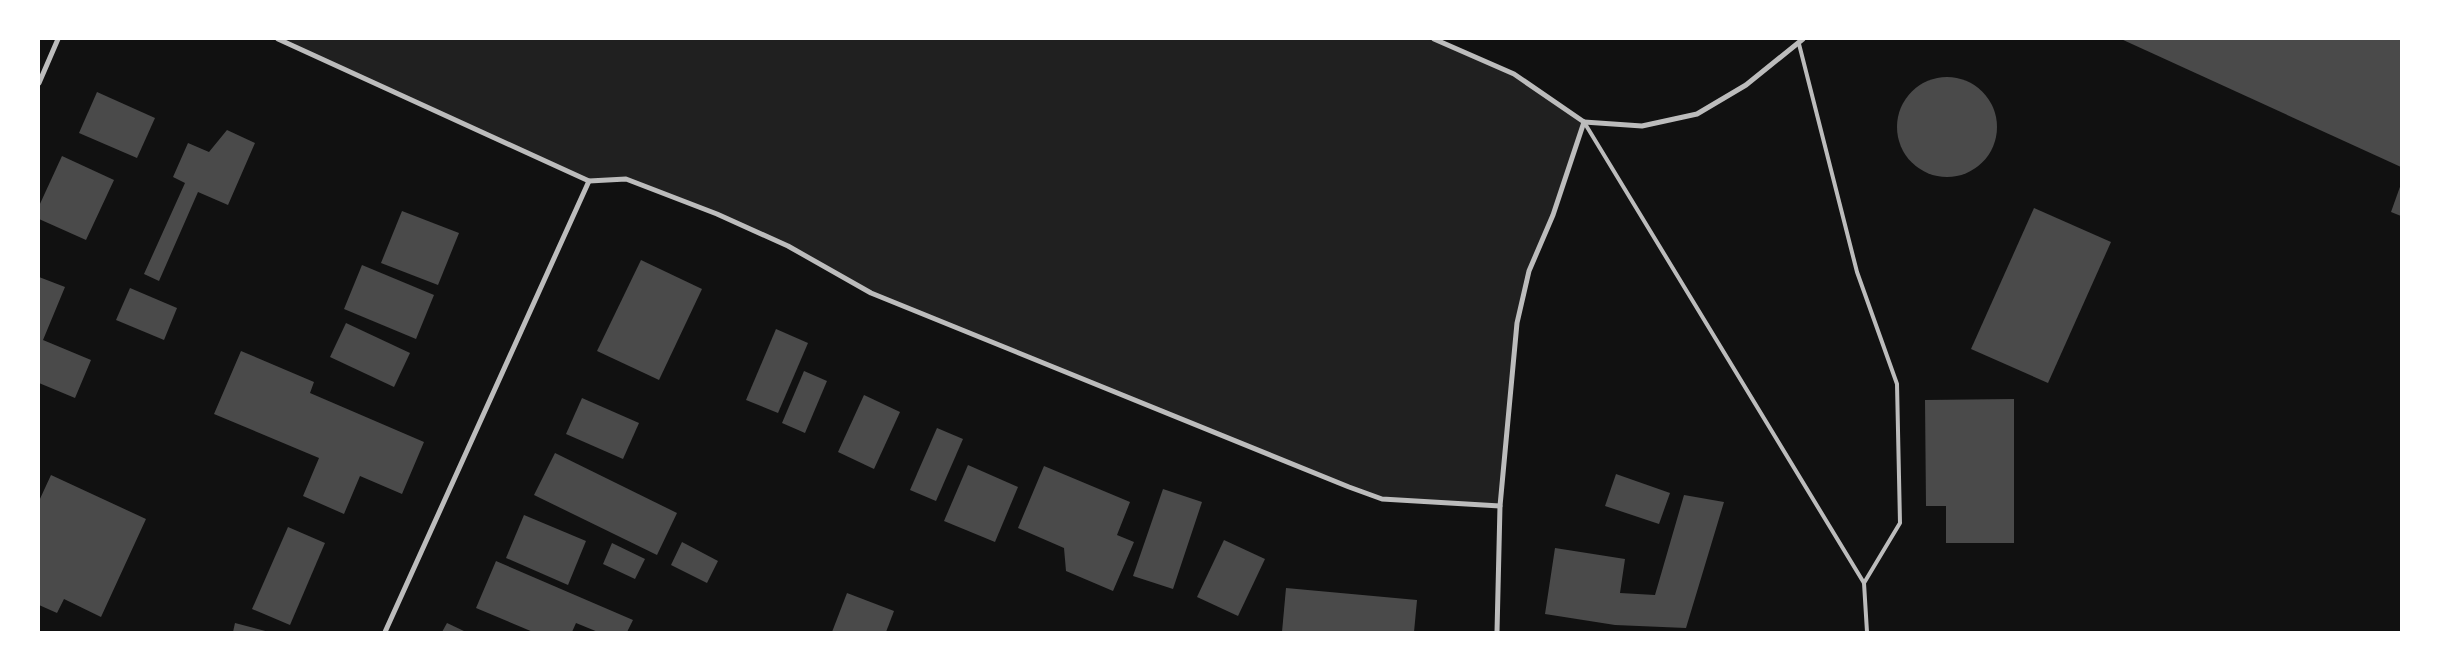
<svg xmlns="http://www.w3.org/2000/svg" width="2440" height="671" viewBox="0 0 2440 671" font-family="'Nunito Sans',sans-serif">
<rect width="100%" height="100%" fill="#111"/>
<path fill="#202020" d="M278,39H1434L1514,74L1584,122L1553,215L1529,271L1517,323L1500,506L1382,499L871,293L788,246L717,214L627,179L589,181Z"/>
<g fill="#4a4a4a">
<path d="M2121,39H2401V167Z"/>
<circle cx="1947" cy="127" r="50"/>
<path d="M97,92L155,118L137,158L79,133Z"/>
<path d="M227,130L255,143L228,205L198,192L159,281L144,274L185,183L173,177L188,143L209,152Z"/>
<path d="M62,156L114,180L86,240L39,219V206Z"/>
<path d="M2401,184V216L2391,212Z"/>
<path d="M2034,208L2111,242L2048,383L1971,349Z"/>
<path d="M402,211L459,233L438,285L381,263Z"/>
<path d="M641,260L702,289L659,380L597,351Z"/>
<path d="M362,265L434,295L416,339L344,309Z"/>
<path d="M39,277L65,287L43,340L91,360L75,398L39,383Z"/>
<path d="M130,288L177,308L164,340L116,320Z"/>
<path d="M346,323L410,353L394,387L330,357Z"/>
<path d="M776,329L808,343L778,413L746,400Z"/>
<path d="M241,351L314,382L310,393L424,442L402,494L360,476L344,514L303,496L319,458L214,414Z"/>
<path d="M804,371L827,381L805,433L782,423Z"/>
<path d="M864,395L900,412L874,469L838,452Z"/>
<path d="M582,398L639,423L623,459L566,434Z"/>
<path d="M2014,399V543H1946V506H1926L1925,400Z"/>
<path d="M937,428L963,439L936,501L910,490Z"/>
<path d="M555,453L677,513L657,555L534,495Z"/>
<path d="M968,465L1018,487L995,542L944,521Z"/>
<path d="M1044,466L1130,502L1117,535L1134,542L1113,591L1066,571L1064,548L1018,528Z"/>
<path d="M1616,474L1670,493L1659,524L1605,506Z"/>
<path d="M51,475L146,519L101,617L64,599L57,613L39,605V501Z"/>
<path d="M1163,489L1202,502L1173,589L1133,576Z"/>
<path d="M1684,495L1724,502L1686,628L1615,625L1545,614L1555,548L1625,559L1620,593L1655,595Z"/>
<path d="M524,515L586,541L568,585L506,558Z"/>
<path d="M288,527L325,543L290,625L252,609Z"/>
<path d="M1224,540L1265,559L1238,616L1197,597Z"/>
<path d="M682,542L718,561L707,583L671,565Z"/>
<path d="M612,543L645,559L635,579L603,564Z"/>
<path d="M496,561L633,620L627,632H598L576,623L572,632H533L476,608Z"/>
<path d="M1286,588L1417,600L1414,632H1282Z"/>
<path d="M847,593L894,611L886,632H832Z"/>
<path d="M235,623L269,632H233Z"/>
<path d="M447,623L466,632H442Z"/>
</g>
<g fill="none" stroke-linecap="round" stroke-linejoin="round">
<g stroke="#bcbcbc" stroke-width="4">
<path d="M1799,44L1857,272L1897,384L1900,523L1864,583"/>
<path d="M1584,122L1864,583L1867,632"/>
</g>
<g stroke="#bcbcbc" stroke-width="5">
<path d="M278,39L589,181L626,179L717,214L788,246L871,293L1349,487L1382,499L1500,506"/>
<path d="M1434,39L1514,74L1584,122"/>
<path d="M39,83L58,39"/>
<path d="M1584,122L1642,126L1697,114L1746,85L1803,39"/>
<path d="M385,632L589,181"/>
<path d="M1497,632L1500,506L1517,323L1529,271L1553,215L1584,122"/>
</g>
</g>
<rect width="2440" height="671" fill="none" stroke="#ffffff" stroke-width="80"/>
</svg>
